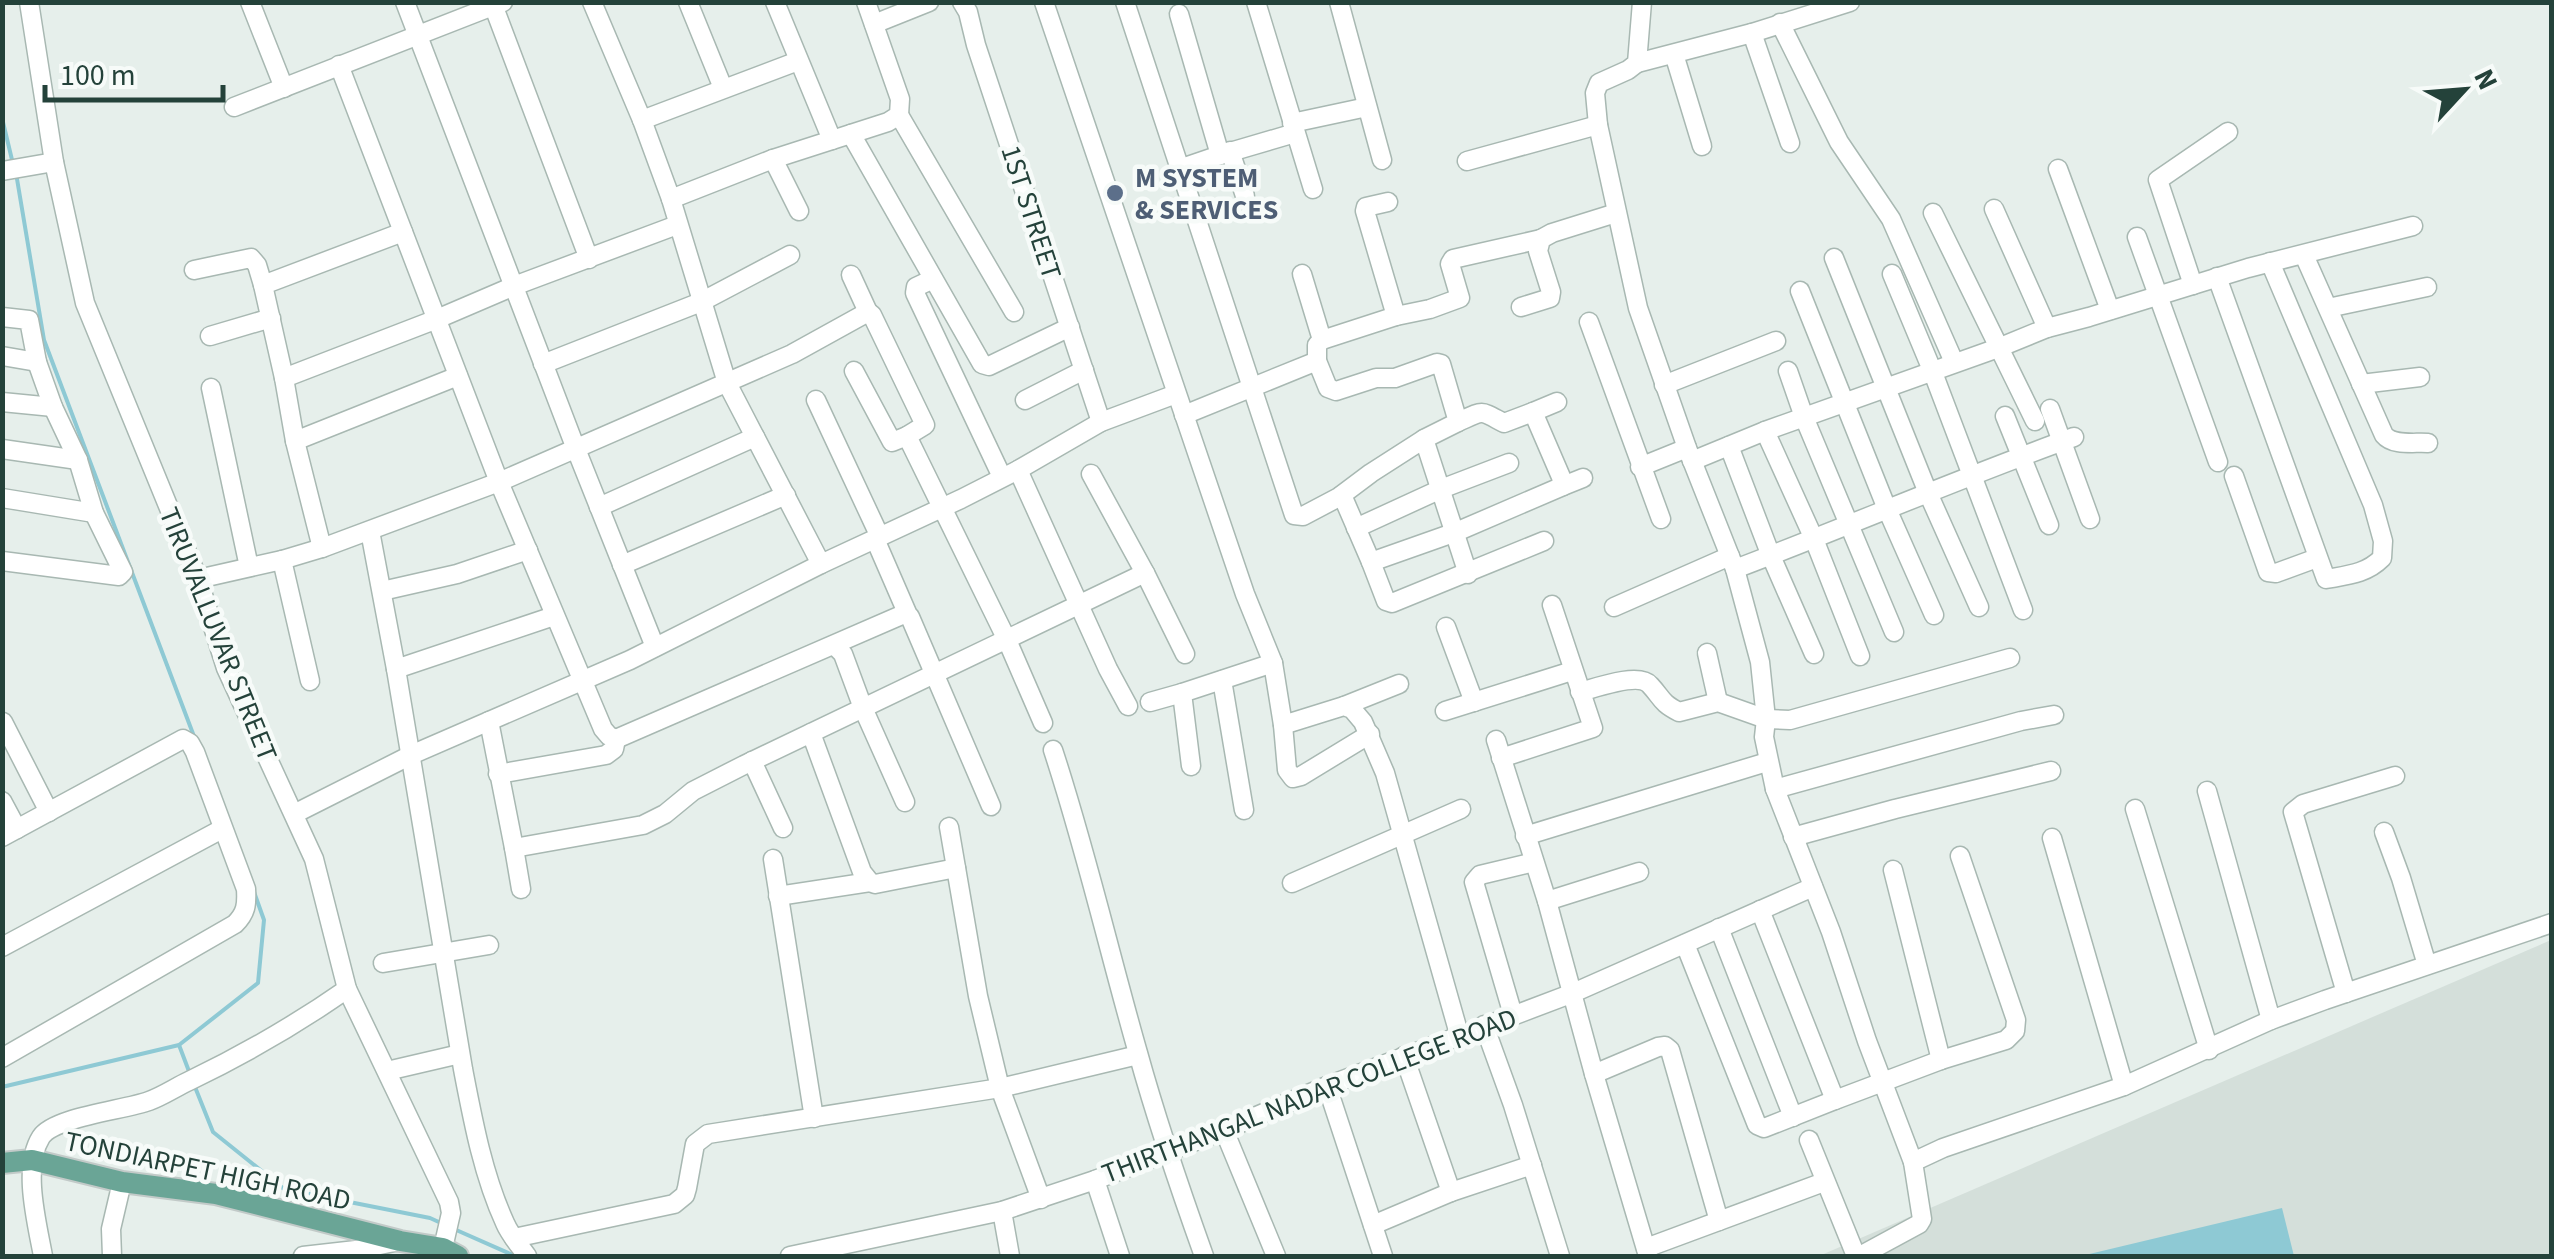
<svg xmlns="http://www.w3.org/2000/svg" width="2554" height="1259" viewBox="0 0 2554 1259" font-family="'Source Sans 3',sans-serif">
<rect width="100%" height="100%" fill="#e6efeb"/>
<path fill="#d4dfda" d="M2551,940V1256H1819Z"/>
<path fill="#8ec9d4" d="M2282,1208L2294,1256H2081Z"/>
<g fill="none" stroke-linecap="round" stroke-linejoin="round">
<g stroke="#8ec9d4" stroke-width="4">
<path d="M2,118L13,164"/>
<path d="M16,173L44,340L195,739"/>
<path d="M179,1045L190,1074"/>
<path d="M2,1087L179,1045L258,983L264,920L254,892"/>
<path d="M195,1087L213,1132L284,1189L430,1218L441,1223"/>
<path d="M454,1229L515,1256"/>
</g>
<defs>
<g id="minor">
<path d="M29,2L54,162L85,303L198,579L226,668L314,859L347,989L449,1202L451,1213L443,1248"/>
<path d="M250,2L284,88"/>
<path d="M405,2L576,449L655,647"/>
<path d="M492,2L589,259"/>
<path d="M592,2L642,120L671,199L727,383L821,564"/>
<path d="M688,2L723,88"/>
<path d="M775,2L832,140"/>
<path d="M962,2L968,12L976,45L1101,422"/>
<path d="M1044,2L1245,594L1273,663L1283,725L1344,706L1352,709L1363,722L1385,773L1459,1034"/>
<path d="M1125,2L1294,515L1303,516L1339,497L1371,473L1424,439L1458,422L1441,364L1437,363L1395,378H1376L1336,391L1328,388L1317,361V345L1322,340L1396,316L1365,211L1366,207L1388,202"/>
<path d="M1256,2L1313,189"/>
<path d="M1339,2L1382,160"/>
<path d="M1642,2L1637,63L1628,70L1599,83L1595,93L1598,125L1638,308L1687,448L1735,569L1760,662L1766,719L1764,737L1775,789L1831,932L1867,1041L1913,1162L1943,1148L2124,1086L2271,1020L2325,1000L2552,923"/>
<path d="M1179,14L1220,155"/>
<path d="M1780,23L1839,142L1891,219L1954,362"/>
<path d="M874,24L929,2"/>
<path d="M1752,33L1790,143"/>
<path d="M1674,54L1702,146"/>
<path d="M1637,63L1752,33L1850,2"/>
<path d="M339,65L499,482L603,729L609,736L616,739L904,614L910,617L991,806"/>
<path d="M234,107L503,2"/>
<path d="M899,115L1014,312"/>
<path d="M642,120L798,61"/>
<path d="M1292,123L1367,107"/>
<path d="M851,134L982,364L989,366L1070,327"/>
<path d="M1230,151L1245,196"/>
<path d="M773,159L799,211"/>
<path d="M1467,161L1598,125"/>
<path d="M1179,169L1220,155L1295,133"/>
<path d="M2058,169L2110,310"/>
<path d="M2,171L54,162"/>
<path d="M671,199L773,159L888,122L899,115L900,99L866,2"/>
<path d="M1994,209L2047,328"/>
<path d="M1933,213L2035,421"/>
<path d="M2137,237L2218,462"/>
<path d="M2304,255L2384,435C2393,446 2414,442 2428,443"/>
<path d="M1834,258L1928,493L1979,607"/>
<path d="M194,270L251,258L257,265L263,285"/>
<path d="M1302,274L1322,340"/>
<path d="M1892,274L1932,370L2023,610"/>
<path d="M851,275L868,312"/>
<path d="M2217,277L2326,579C2348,575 2366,574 2382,558L2383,541L2373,505L2270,262"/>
<path d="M933,279L916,287L915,293L1002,477"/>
<path d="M2193,285L2158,180L2228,132"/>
<path d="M1800,291L1887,509L1934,615"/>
<path d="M1521,307L1550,298L1551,292L1538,251L1541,239L1552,233L1616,213"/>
<path d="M2328,308L2427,287"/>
<path d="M1396,316L1430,309L1460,298L1450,264L1453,259L1541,239"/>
<path d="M2,317L29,320L37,362L53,407L78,460L94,513L123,572L119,576L2,561"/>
<path d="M1589,322L1661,519"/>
<path d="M210,336L271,318"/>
<path d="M2,356L37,362"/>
<path d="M543,364L701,302L790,255"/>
<path d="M854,371L892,442L907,436L1007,640L1043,723"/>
<path d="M1788,371L1804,417L1894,632"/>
<path d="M284,378L437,319L514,286L677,225"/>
<path d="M2361,384L2420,377"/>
<path d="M1664,385L1776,341"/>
<path d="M211,388L249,567"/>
<path d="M816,400L880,537"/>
<path d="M1025,400L1084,370"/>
<path d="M2,402L53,407"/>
<path d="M2050,409L2090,519"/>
<path d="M1533,412L1557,402"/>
<path d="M1184,415L1317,361"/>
<path d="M2005,416L2049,525"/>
<path d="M1765,431L1814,539L1860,656"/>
<path d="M1424,439L1468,574"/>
<path d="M295,441L458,376"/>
<path d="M1729,446L1771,556L1814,654"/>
<path d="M2,449L78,460"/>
<path d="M1692,461L1765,431L1998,348L2047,328L2089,317L2248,268L2413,226"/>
<path d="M1640,467L1687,448"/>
<path d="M1018,470L1108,669L1128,706"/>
<path d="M1091,474L1145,573L1185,654"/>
<path d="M2234,476L2268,572L2276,573L2317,558"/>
<path d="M1563,486L1583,478"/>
<path d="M1342,495L1371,562L1456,532L1563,486L1561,477L1533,412L1504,423C1479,410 1485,410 1458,422"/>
<path d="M2,498L94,513"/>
<path d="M599,507L755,437"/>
<path d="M1356,528L1441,489L1509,463"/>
<path d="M370,531L396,669L463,1069C473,1121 483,1175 505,1223C510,1235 520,1246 527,1256"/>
<path d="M875,539L908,615"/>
<path d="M322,548L295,441L284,378L263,285L403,232"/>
<path d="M282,560L310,681"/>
<path d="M1371,562L1386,601L1392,603L1544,541"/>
<path d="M622,565L786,495"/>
<path d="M1735,569C1849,526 1960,478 2074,437"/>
<path d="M198,579L282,560L322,548L499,482L792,354L868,312L872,315L925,425L907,436"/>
<path d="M382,591L457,574L528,550"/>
<path d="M1614,607L1730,556"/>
<path d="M1446,627L1474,702"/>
<path d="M835,646L843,654L863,708L905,802"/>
<path d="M1707,653L1718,702"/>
<path d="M396,669L554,616"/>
<path d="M1222,680L1244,810"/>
<path d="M1580,692C1595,688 1639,672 1650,685C1663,699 1660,702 1679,712L1718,702L1766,719L1790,720L2010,658"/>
<path d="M1150,702L1182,693"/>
<path d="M1344,706L1399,684"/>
<path d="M1445,711L1572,671"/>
<path d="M489,721L514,848L643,825L665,814L693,791L744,765L1145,573"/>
<path d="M3,722L49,812"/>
<path d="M1283,725L1287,770L1293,778L1301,776L1370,734"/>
<path d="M811,733L862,872L870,882L875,884L956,868"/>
<path d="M1496,740L1547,901L1594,1074L1648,1256"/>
<path d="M1053,750C1086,850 1109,952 1138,1053C1157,1122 1180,1189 1204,1256"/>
<path d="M1501,758L1593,728L1552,605"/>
<path d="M752,761L783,828"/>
<path d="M1191,766L1182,693L1273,663"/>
<path d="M498,774L606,755L614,749L616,739"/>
<path d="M1775,789L2021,721L2054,715"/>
<path d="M2207,791L2271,1020"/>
<path d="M2,801L17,829"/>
<path d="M2135,809L2209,1050"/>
<path d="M294,814L411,755L630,660L821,564L961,499L1018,470L1101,422L1176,394"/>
<path d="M949,827L978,996L1000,1088L1041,1199"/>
<path d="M2384,832L2401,878L2427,965"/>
<path d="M1525,836L1767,762"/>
<path d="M2,837L183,739L190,743L195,752L246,889C247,905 246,913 235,924L2,1058"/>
<path d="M1793,837L1895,809L2051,771"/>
<path d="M2052,838L2124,1086"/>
<path d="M514,848L521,889"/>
<path d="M773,859L814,1118"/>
<path d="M1893,870L1941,1060"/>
<path d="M1292,883L1461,809"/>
<path d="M778,896L870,882"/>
<path d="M1547,901L1639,872"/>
<path d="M1760,910L1835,1100L1941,1060L2006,1040L2015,1031L2016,1020L1960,856"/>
<path d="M1719,928L1793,1117"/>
<path d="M1685,944L1757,1125L1764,1128L1835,1100"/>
<path d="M2,947L222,829"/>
<path d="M383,963L489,945"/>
<path d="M2346,993L2293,812L2303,804L2395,776"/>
<path d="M1513,1015L1474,882L1480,875L1534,862"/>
<path d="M1484,1025L1513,1105L1560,1256"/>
<path d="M1404,1056L1451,1192"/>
<path d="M387,1071L460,1054"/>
<path d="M1594,1074L1658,1047L1665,1046L1670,1050L1719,1221"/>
<path d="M1327,1086L1383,1256"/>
<path d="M1224,1130L1276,1256"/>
<path d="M1809,1140L1856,1256"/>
<path d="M1095,1180L1120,1256"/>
<path d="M1002,1211L1010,1256"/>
<path d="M1373,1225L1451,1192L1532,1165"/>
<path d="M514,1238L674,1204L685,1195L687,1188L695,1144L708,1134L1000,1088L1138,1055"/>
<path d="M1646,1248L1824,1182"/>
<path d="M43,1256C37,1223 22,1167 41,1137C54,1117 125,1110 149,1101C163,1096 176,1087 189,1081C245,1054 297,1024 347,989"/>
<path d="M112,1256L111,1229L122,1182"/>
<path d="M303,1256L356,1250L399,1241"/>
<path d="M790,1256L1002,1211L1095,1180L1224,1130L1327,1086L1573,993L1813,887"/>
<path d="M1860,1256L1919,1224L1922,1219L1913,1162"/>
</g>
<path id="major" d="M2,1163L32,1160L122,1182L216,1194L400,1241L443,1248L458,1256"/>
</defs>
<use href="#minor" stroke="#a8b8b2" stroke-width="21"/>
<use href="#major" stroke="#c2cac8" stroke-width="24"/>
<use href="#minor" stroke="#fff" stroke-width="18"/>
<use href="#major" stroke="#6aa596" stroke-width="20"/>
</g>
<circle fill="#5c6f8a" stroke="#f7fbf9" stroke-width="4" cx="1115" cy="193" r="10"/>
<g text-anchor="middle" stroke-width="9" stroke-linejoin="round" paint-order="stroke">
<g font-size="28" font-weight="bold" fill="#4e5e75" stroke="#f7fbf9" text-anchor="start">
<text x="1135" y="187">M SYSTEM<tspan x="1135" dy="32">&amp; SERVICES</tspan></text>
</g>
<g font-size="28" fill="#24423a" stroke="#f7fbf9">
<text transform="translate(1032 212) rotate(72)" y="10">1ST STREET</text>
<text transform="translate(219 634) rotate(68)" y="10">TIRUVALLUVAR STREET</text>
<text transform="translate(1309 1095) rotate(-21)" y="10">THIRTHANGAL NADAR COLLEGE ROAD</text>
<text transform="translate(208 1170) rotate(12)" y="10">TONDIARPET HIGH ROAD</text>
</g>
</g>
<rect width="2554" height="1259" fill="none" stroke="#24423a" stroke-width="10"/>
<g transform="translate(2464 90) rotate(64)" stroke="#f7fbf9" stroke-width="8" paint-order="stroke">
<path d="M0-8L18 38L0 25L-18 38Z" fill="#24423a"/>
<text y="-15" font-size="28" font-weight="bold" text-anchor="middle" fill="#24423a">N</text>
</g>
<path d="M45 85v15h178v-15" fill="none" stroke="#24423a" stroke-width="5"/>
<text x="60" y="85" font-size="30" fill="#24423a" stroke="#f7fbf9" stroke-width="8" paint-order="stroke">100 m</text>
</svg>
